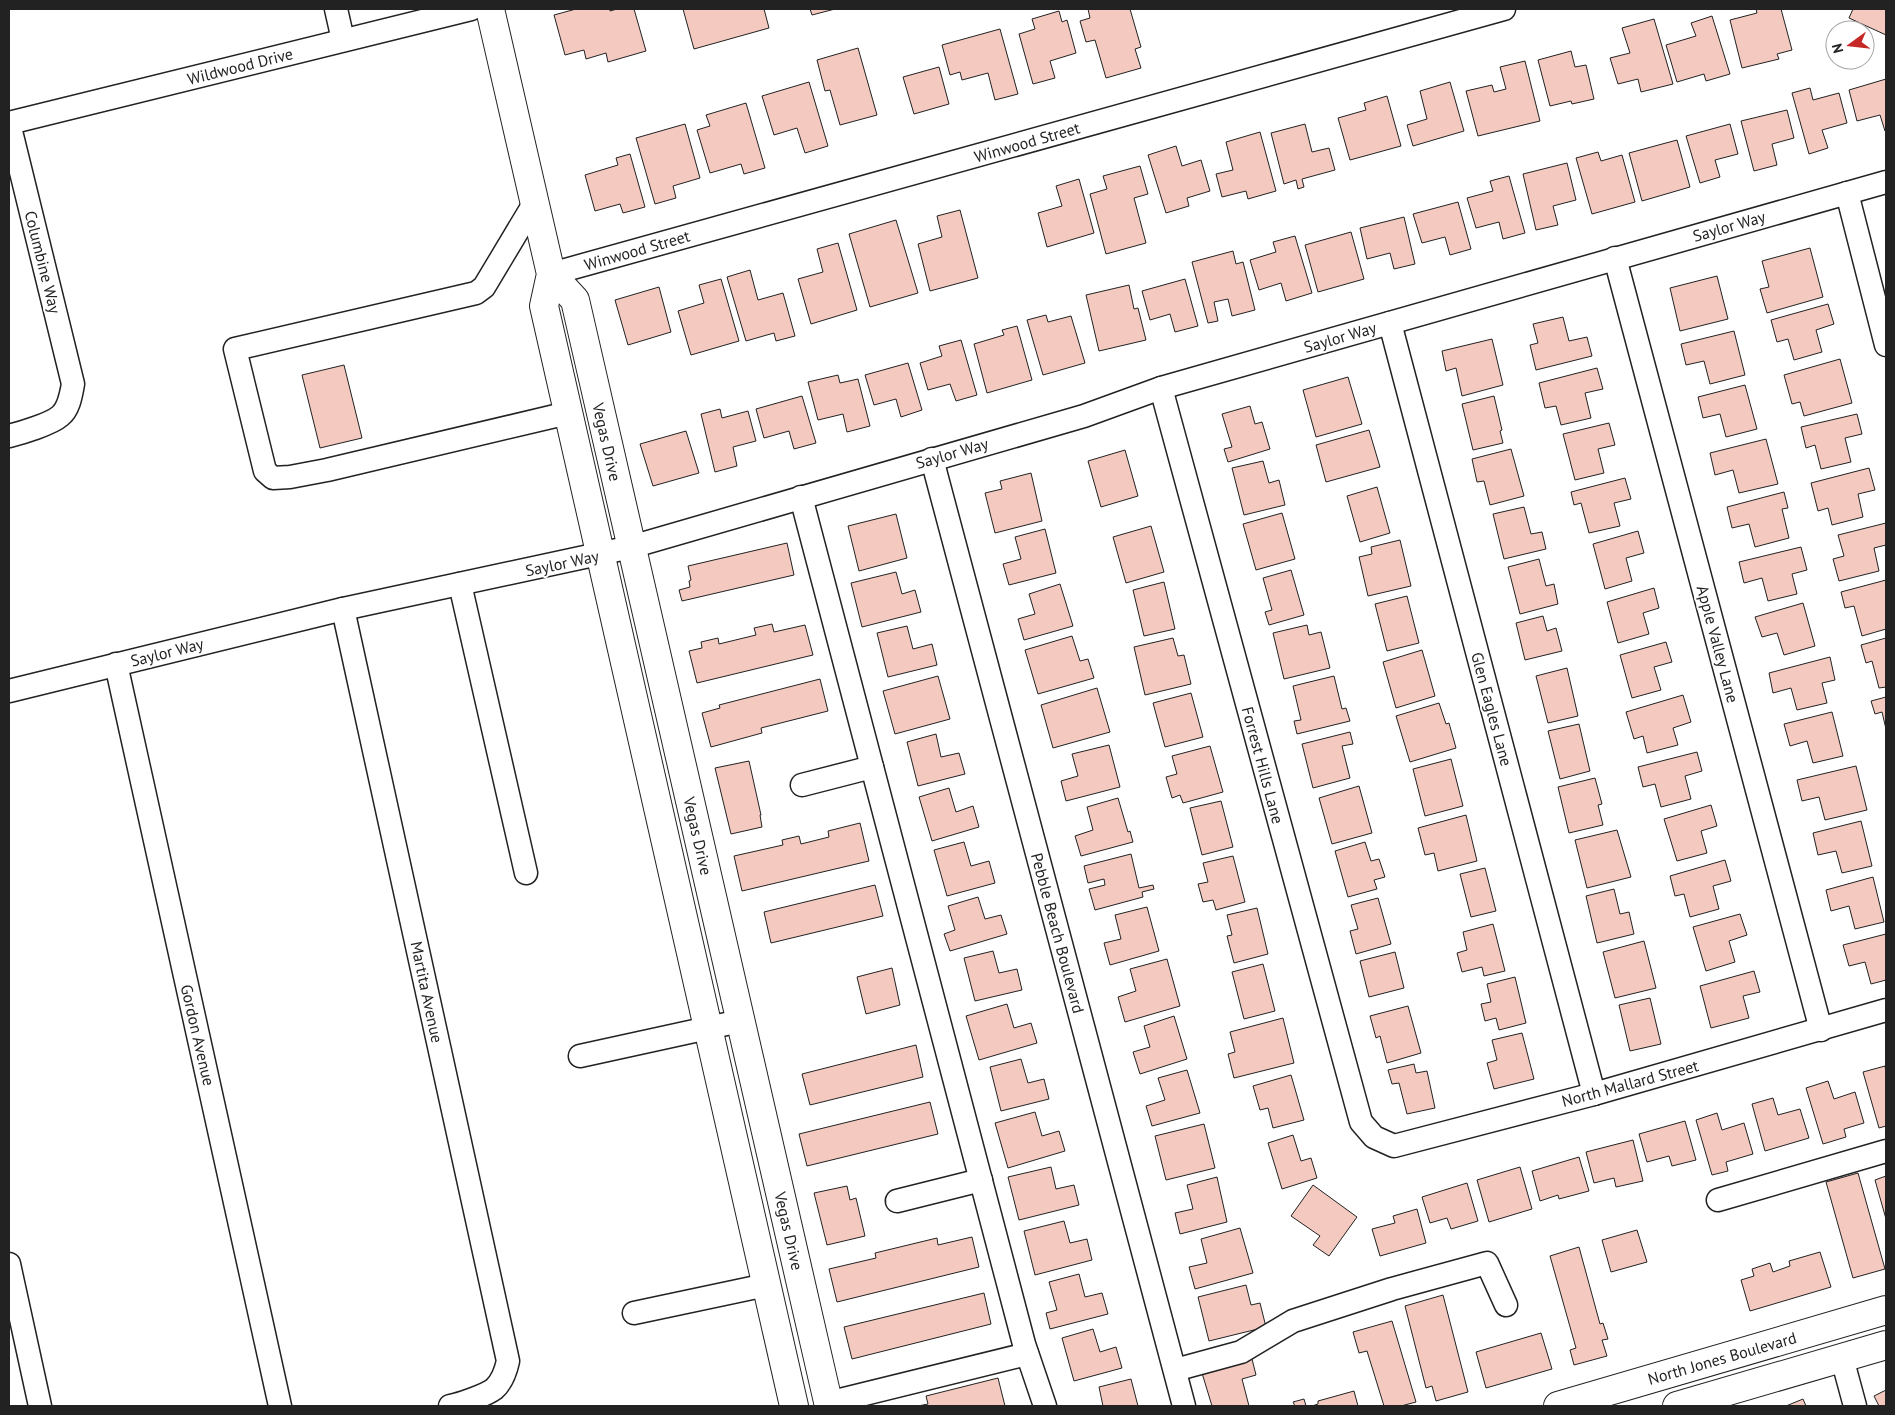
<svg xmlns="http://www.w3.org/2000/svg" width="1895" height="1415" viewBox="0 0 1895 1415" font-family="'PT Sans',sans-serif">
<rect width="100%" height="100%" fill="#fff"/>
<g fill="#f3c9c0" stroke="#222">
<path d="M576,9H610V11L617,9H634L646,51L608,62L606,53L586,59L584,50L565,55L554,15Z"/>
<path d="M683,9H764L769,28L694,49Z"/>
<path d="M810,9H835L812,15Z"/>
<path d="M1088,9H1130L1141,47L1135,49L1141,68L1106,78L1095,40L1086,42L1080,21L1090,18Z"/>
<path d="M1756,9H1781L1792,50L1777,54L1779,59L1742,68L1730,20L1757,13Z"/>
<path d="M1853,9H1886V35L1849,18Z"/>
<path d="M1059,11L1062,22L1067,20L1076,53L1050,61L1055,78L1033,84L1019,34L1035,29L1032,19Z"/>
<path d="M1712,16L1730,74L1706,81L1704,74L1677,82L1666,45L1696,36L1691,23Z"/>
<path d="M1654,19L1673,84L1641,92L1638,79L1618,84L1610,58L1630,53L1622,28Z"/>
<path d="M1000,29L1018,94L995,100L988,73L962,80L960,72L950,75L942,45Z"/>
<path d="M858,48L877,115L840,125L830,90L825,91L817,60Z"/>
<path d="M1571,51L1575,67L1586,65L1594,99L1572,104L1571,101L1550,106L1538,60Z"/>
<path d="M1525,61L1540,121L1478,136L1466,91L1492,85L1494,92L1506,89L1500,67Z"/>
<path d="M939,67L949,104L914,114L903,77Z"/>
<path d="M1886,79V131H1885L1880,115L1857,121L1849,90Z"/>
<path d="M809,82L828,146L805,153L797,128L774,135L762,96Z"/>
<path d="M1450,82L1464,131L1413,146L1407,125L1427,119L1420,91Z"/>
<path d="M1810,88L1813,100L1839,93L1847,123L1822,130L1828,148L1809,154L1792,93Z"/>
<path d="M1387,96L1401,146L1350,160L1338,118L1366,110L1364,103Z"/>
<path d="M746,103L765,168L744,174L741,164L710,173L697,130L710,126L706,115Z"/>
<path d="M1787,110L1794,138L1772,144L1777,165L1754,171L1741,121Z"/>
<path d="M685,124L700,178L673,186L676,198L655,204L636,138Z"/>
<path d="M1305,124L1312,152L1329,148L1335,170L1302,179L1304,187L1298,189L1296,180L1284,184L1271,133Z"/>
<path d="M1730,124L1738,154L1715,160L1720,177L1700,183L1686,136Z"/>
<path d="M1260,132L1276,191L1248,199L1246,191L1222,197L1216,174L1233,170L1226,142Z"/>
<path d="M1677,140L1690,187L1642,201L1629,153Z"/>
<path d="M1176,146L1182,166L1201,160L1210,191L1187,198L1189,206L1166,213L1148,155Z"/>
<path d="M1598,152L1601,161L1622,155L1635,202L1592,214L1576,158Z"/>
<path d="M630,154L645,207L623,213L620,204L595,211L585,175L618,165L616,158Z"/>
<path d="M1567,163L1576,200L1553,206L1558,225L1536,230L1523,174Z"/>
<path d="M1140,166L1148,194L1134,198L1146,243L1106,254L1090,194L1107,189L1103,176Z"/>
<path d="M1509,176L1525,233L1503,239L1499,222L1476,228L1467,198L1493,191L1490,181Z"/>
<path d="M1079,179L1094,233L1047,247L1038,213L1062,206L1056,186Z"/>
<path d="M1458,202L1471,249L1450,255L1445,237L1422,243L1413,214Z"/>
<path d="M960,210L978,278L930,291L918,244L942,237L937,216Z"/>
<path d="M1404,217L1415,264L1394,269L1390,253L1367,259L1360,228Z"/>
<path d="M896,220L918,293L870,307L849,234Z"/>
<path d="M1351,232L1364,279L1318,292L1305,245Z"/>
<path d="M1295,236L1312,293L1286,301L1281,283L1259,290L1250,260L1276,252L1273,242Z"/>
<path d="M838,243L857,310L811,324L798,279L823,272L817,249Z"/>
<path d="M1810,248L1823,297L1767,313L1760,289L1769,287L1762,261Z"/>
<path d="M1233,251L1236,264L1243,262L1255,310L1232,316L1228,299L1214,302L1218,321L1208,323L1192,262Z"/>
<path d="M750,270L758,300L783,293L795,336L776,341L774,333L746,341L727,277Z"/>
<path d="M1717,276L1728,319L1680,331L1670,288Z"/>
<path d="M721,279L739,341L691,355L678,311L704,303L699,285Z"/>
<path d="M1185,279L1198,326L1175,332L1170,314L1150,320L1142,291Z"/>
<path d="M1129,285L1134,309L1138,308L1146,340L1099,351L1086,295Z"/>
<path d="M659,287L671,332L628,345L615,300Z"/>
<path d="M1828,304L1834,324L1816,330L1822,352L1794,360L1788,339L1777,342L1771,320Z"/>
<path d="M1046,315L1048,322L1071,316L1085,363L1043,375L1027,320Z"/>
<path d="M1563,317L1569,341L1587,337L1592,356L1536,370L1530,345L1538,343L1533,324Z"/>
<path d="M1017,326L1032,380L987,393L974,344L1004,335L1002,330Z"/>
<path d="M1734,331L1745,375L1710,384L1704,361L1686,365L1681,344Z"/>
<path d="M1492,339L1503,385L1462,396L1456,368L1446,371L1442,351Z"/>
<path d="M961,340L977,395L956,401L950,384L928,390L920,363L942,356L939,346Z"/>
<path d="M1840,359L1852,403L1804,416L1800,402L1792,404L1784,375Z"/>
<path d="M908,363L922,410L901,417L896,399L874,405L865,375Z"/>
<path d="M344,365L362,438L320,448L302,375Z"/>
<path d="M1597,368L1603,389L1585,393L1591,418L1561,425L1556,406L1545,408L1539,383Z"/>
<path d="M838,375L840,383L858,379L870,426L847,432L843,414L818,420L808,382Z"/>
<path d="M1348,377L1362,424L1316,437L1303,390Z"/>
<path d="M1745,385L1757,429L1726,437L1720,414L1703,418L1698,397Z"/>
<path d="M802,396L816,443L794,449L789,431L764,438L756,409Z"/>
<path d="M1494,396L1502,430L1500,431L1503,443L1473,450L1462,404Z"/>
<path d="M1250,406L1255,424L1262,422L1270,449L1228,462L1224,449L1232,447L1222,414Z"/>
<path d="M720,409L722,418L748,411L756,441L733,447L737,466L715,472L701,414Z"/>
<path d="M1857,414L1862,434L1845,438L1851,462L1821,469L1815,445L1806,448L1801,427Z"/>
<path d="M1609,423L1615,445L1598,449L1604,473L1575,480L1563,434Z"/>
<path d="M1369,430L1380,467L1326,482L1316,445Z"/>
<path d="M686,431L699,473L653,486L640,444Z"/>
<path d="M1766,439L1778,484L1739,493L1733,470L1715,475L1710,453Z"/>
<path d="M1511,449L1524,496L1490,505L1484,481L1477,482L1472,459Z"/>
<path d="M1125,450L1138,496L1101,507L1088,461Z"/>
<path d="M1263,461L1269,483L1279,480L1285,505L1244,515L1232,468Z"/>
<path d="M1869,468L1875,490L1858,494L1863,517L1832,525L1828,508L1818,511L1811,483Z"/>
<path d="M1031,473L1042,521L995,533L985,493L1002,489L1000,481Z"/>
<path d="M1625,478L1631,499L1614,503L1620,526L1589,533L1581,503L1574,505L1571,492Z"/>
<path d="M1377,487L1390,533L1360,542L1347,496Z"/>
<path d="M1784,492L1788,508L1782,509L1789,538L1755,547L1749,524L1732,528L1727,507Z"/>
<path d="M1524,507L1531,534L1542,532L1546,549L1504,559L1493,514Z"/>
<path d="M1282,513L1295,559L1256,570L1243,524Z"/>
<path d="M896,514L907,558L859,571L848,526Z"/>
<path d="M1886,523V545L1874,548L1879,571L1839,581L1833,559L1844,556L1838,535Z"/>
<path d="M1151,526L1164,572L1126,583L1113,537Z"/>
<path d="M1045,529L1056,573L1009,585L1003,564L1021,559L1015,537Z"/>
<path d="M1638,531L1644,553L1626,558L1632,581L1605,589L1593,544Z"/>
<path d="M1400,540L1411,586L1368,596L1359,557L1372,554L1371,547Z"/>
<path d="M787,543L794,575L682,601L679,590L690,587L689,581L691,580L688,566Z"/>
<path d="M1801,547L1807,570L1792,574L1797,594L1768,601L1762,578L1744,583L1739,562Z"/>
<path d="M1539,559L1546,586L1554,584L1558,604L1520,614L1508,567Z"/>
<path d="M1291,570L1304,615L1269,625L1265,612L1272,610L1263,578Z"/>
<path d="M896,572L902,594L915,590L921,612L862,627L851,583Z"/>
<path d="M1886,580V629L1862,636L1854,606L1845,608L1841,592Z"/>
<path d="M1164,582L1175,629L1144,636L1133,590Z"/>
<path d="M1060,584L1073,626L1024,640L1018,619L1035,614L1029,594Z"/>
<path d="M1654,588L1659,608L1643,613L1649,634L1618,643L1607,602Z"/>
<path d="M1407,596L1419,643L1387,651L1375,604Z"/>
<path d="M1803,603L1815,646L1784,655L1777,633L1762,637L1755,617Z"/>
<path d="M1543,616L1547,631L1556,628L1562,651L1525,660L1516,623Z"/>
<path d="M772,624L774,632L805,625L813,655L697,683L689,651L702,648L701,642L718,638L719,644L756,635L754,628Z"/>
<path d="M1307,625L1309,635L1321,632L1330,668L1284,679L1273,633Z"/>
<path d="M907,626L913,649L932,644L937,665L888,677L877,633Z"/>
<path d="M1072,636L1080,661L1088,659L1094,678L1038,694L1025,650Z"/>
<path d="M1173,638L1178,656L1184,655L1191,684L1145,695L1134,647Z"/>
<path d="M1886,638V687L1879,688L1872,661L1866,663L1861,645Z"/>
<path d="M1666,642L1672,662L1654,667L1661,690L1632,698L1620,655Z"/>
<path d="M1422,650L1435,696L1396,708L1383,662Z"/>
<path d="M1830,657L1835,680L1822,683L1827,703L1797,710L1791,688L1773,693L1769,673Z"/>
<path d="M1567,668L1578,716L1548,723L1536,676Z"/>
<path d="M938,676L950,719L895,734L883,691Z"/>
<path d="M1334,676L1342,709L1346,708L1350,721L1297,734L1294,721L1301,720L1293,686Z"/>
<path d="M820,679L828,711L761,728L762,733L711,747L702,713L720,708L719,705Z"/>
<path d="M1097,688L1110,732L1053,748L1041,705Z"/>
<path d="M1191,693L1203,737L1165,747L1153,703Z"/>
<path d="M1683,695L1691,722L1673,728L1678,745L1647,753L1643,736L1634,739L1626,712Z"/>
<path d="M1886,697V729L1882,712L1875,714L1871,701Z"/>
<path d="M1439,703L1446,724L1449,723L1456,748L1410,762L1396,716Z"/>
<path d="M1832,712L1843,756L1813,763L1807,741L1790,746L1784,724Z"/>
<path d="M1579,724L1590,771L1560,779L1548,731Z"/>
<path d="M1350,732L1353,744L1342,746L1350,778L1313,788L1302,744Z"/>
<path d="M936,734L941,757L959,753L965,774L918,786L907,742Z"/>
<path d="M1109,745L1120,787L1066,801L1061,781L1078,776L1072,754Z"/>
<path d="M1210,746L1223,792L1183,803L1180,795L1172,798L1166,777L1177,774L1172,756Z"/>
<path d="M1697,752L1702,771L1685,776L1691,799L1661,807L1655,784L1643,787L1638,767Z"/>
<path d="M1451,759L1463,806L1425,816L1413,769Z"/>
<path d="M749,761L761,815H760L762,827L731,834L715,768Z"/>
<path d="M1856,766L1867,810L1825,820L1819,797L1802,801L1797,780Z"/>
<path d="M1595,778L1602,804L1598,805L1603,825L1569,833L1558,787Z"/>
<path d="M1359,786L1372,833L1332,844L1319,798Z"/>
<path d="M949,788L956,812L973,806L979,827L932,841L919,797Z"/>
<path d="M1118,798L1128,832L1130,831L1133,842L1081,856L1075,836L1093,830L1087,807Z"/>
<path d="M1221,801L1233,847L1202,855L1190,808Z"/>
<path d="M1711,805L1717,826L1701,831L1707,853L1677,861L1664,819Z"/>
<path d="M1466,815L1477,861L1438,871L1434,853L1425,855L1418,828Z"/>
<path d="M1861,821L1872,866L1842,873L1836,851L1818,855L1813,833Z"/>
<path d="M860,823L869,861L742,891L734,856L783,845L782,840L799,836L801,844L829,837L828,831Z"/>
<path d="M1617,830L1631,877L1587,888L1575,840Z"/>
<path d="M964,842L971,866L989,861L995,883L947,896L934,850Z"/>
<path d="M1365,842L1371,861L1379,859L1385,877L1374,880L1377,889L1348,897L1335,851Z"/>
<path d="M1131,854L1139,888L1153,885L1154,889L1142,892L1143,897L1095,910L1089,889L1105,885L1104,879L1088,883L1084,866Z"/>
<path d="M1233,856L1245,902L1216,910L1213,900L1203,902L1198,884L1208,882L1203,863Z"/>
<path d="M1725,860L1731,881L1713,886L1719,909L1690,917L1684,894L1675,896L1670,876Z"/>
<path d="M1485,868L1496,911L1471,917L1460,874Z"/>
<path d="M1873,877L1884,922L1855,929L1849,906L1831,911L1826,890Z"/>
<path d="M875,885L883,916L771,943L764,912Z"/>
<path d="M1614,889L1620,914L1629,912L1634,934L1597,943L1586,896Z"/>
<path d="M978,897L985,919L1001,915L1007,934L950,951L944,934L955,930L948,906Z"/>
<path d="M1378,898L1391,944L1356,954L1350,931L1358,929L1351,905Z"/>
<path d="M1147,907L1159,951L1110,965L1104,943L1121,939L1115,915Z"/>
<path d="M1257,908L1268,954L1234,963L1227,936L1232,935L1227,915Z"/>
<path d="M1740,914L1747,935L1729,941L1735,962L1706,971L1693,927Z"/>
<path d="M1493,924L1505,971L1484,976L1482,967L1462,972L1457,953L1467,950L1463,932Z"/>
<path d="M1886,934V980L1871,984L1865,962L1849,966L1843,945Z"/>
<path d="M1644,941L1656,988L1615,998L1603,952Z"/>
<path d="M993,951L999,973L1017,969L1022,990L975,1001L964,958Z"/>
<path d="M1395,952L1404,988L1369,997L1360,961Z"/>
<path d="M1167,959L1180,1006L1125,1022L1118,997L1136,991L1130,969Z"/>
<path d="M1263,964L1275,1011L1244,1019L1232,972Z"/>
<path d="M892,968L900,1005L866,1014L857,977Z"/>
<path d="M1754,971L1760,992L1743,996L1749,1018L1711,1028L1700,986Z"/>
<path d="M1515,977L1526,1023L1499,1030L1496,1018L1485,1021L1481,1004L1491,1002L1487,984Z"/>
<path d="M1650,998L1661,1044L1630,1051L1619,1005Z"/>
<path d="M1007,1004L1014,1028L1031,1023L1037,1043L979,1060L966,1016Z"/>
<path d="M1408,1006L1421,1053L1387,1063L1380,1036L1376,1038L1370,1016Z"/>
<path d="M1174,1016L1187,1059L1140,1074L1133,1052L1150,1047L1144,1026Z"/>
<path d="M1283,1018L1294,1063L1234,1078L1228,1054L1235,1052L1230,1032Z"/>
<path d="M1522,1033L1534,1079L1494,1089L1487,1063L1497,1060L1492,1040Z"/>
<path d="M916,1045L923,1077L810,1105L802,1074Z"/>
<path d="M1021,1059L1028,1083L1044,1079L1049,1099L1001,1111L990,1067Z"/>
<path d="M1414,1064L1416,1073L1427,1071L1435,1108L1407,1114L1399,1083L1392,1084L1388,1070Z"/>
<path d="M1885,1066L1886,1072V1126L1879,1128L1863,1072Z"/>
<path d="M1187,1070L1200,1113L1152,1126L1146,1106L1165,1100L1158,1078Z"/>
<path d="M1291,1075L1304,1120L1273,1128L1268,1108L1260,1110L1253,1086Z"/>
<path d="M1828,1081L1834,1099L1855,1092L1864,1123L1844,1129L1846,1137L1823,1144L1806,1088Z"/>
<path d="M1773,1098L1778,1115L1800,1109L1809,1138L1765,1151L1752,1104Z"/>
<path d="M930,1102L938,1134L807,1166L799,1134Z"/>
<path d="M1035,1112L1042,1136L1059,1131L1065,1151L1008,1168L995,1123Z"/>
<path d="M1717,1113L1722,1130L1744,1123L1753,1154L1726,1162L1728,1171L1712,1175L1696,1120Z"/>
<path d="M1685,1121L1696,1160L1672,1166L1669,1156L1647,1162L1639,1134Z"/>
<path d="M1204,1124L1215,1168L1166,1180L1155,1136Z"/>
<path d="M1293,1135L1301,1161L1311,1158L1317,1178L1282,1189L1268,1143Z"/>
<path d="M1633,1140L1643,1181L1616,1187L1614,1178L1594,1183L1586,1152Z"/>
<path d="M1579,1157L1589,1191L1559,1199L1558,1195L1540,1201L1532,1171Z"/>
<path d="M1051,1167L1056,1189L1074,1185L1079,1205L1019,1220L1008,1177Z"/>
<path d="M1520,1167L1532,1209L1489,1222L1477,1180Z"/>
<path d="M1858,1173L1885,1269L1853,1278L1826,1182Z"/>
<path d="M1886,1176V1219L1875,1180Z"/>
<path d="M1217,1177L1227,1222L1180,1234L1175,1213L1193,1209L1187,1185Z"/>
<path d="M1467,1183L1478,1221L1451,1229L1447,1218L1430,1223L1422,1197Z"/>
<path d="M1313,1185L1357,1217L1329,1256L1313,1245L1320,1236L1291,1216Z"/>
<path d="M847,1186L850,1200L856,1198L865,1236L827,1245L814,1193Z"/>
<path d="M1417,1209L1426,1243L1380,1256L1372,1229L1395,1223L1393,1216Z"/>
<path d="M1064,1221L1070,1243L1087,1239L1092,1260L1035,1275L1024,1231Z"/>
<path d="M1240,1228L1253,1273L1195,1289L1189,1267L1207,1263L1201,1239Z"/>
<path d="M1637,1230L1647,1262L1611,1272L1602,1240Z"/>
<path d="M972,1237L979,1267L837,1302L829,1269L876,1258L875,1253L937,1238L938,1245Z"/>
<path d="M1579,1247L1600,1324L1603,1323L1608,1339L1602,1340L1607,1356L1574,1365L1570,1350L1576,1348L1550,1256Z"/>
<path d="M1820,1252L1831,1287L1750,1311L1741,1280L1754,1276L1752,1269L1770,1263L1773,1272L1790,1266L1789,1261Z"/>
<path d="M1079,1274L1085,1297L1102,1293L1108,1314L1050,1329L1046,1313L1057,1310L1049,1282Z"/>
<path d="M1246,1285L1251,1305L1260,1303L1266,1327L1209,1341L1198,1297Z"/>
<path d="M984,1293L991,1324L852,1359L844,1327Z"/>
<path d="M1443,1295L1468,1392L1436,1401L1432,1386L1426,1388L1405,1306Z"/>
<path d="M1392,1321L1416,1402L1401,1406H1384L1367,1351L1359,1353L1353,1332Z"/>
<path d="M1093,1329L1100,1352L1116,1347L1122,1368L1074,1381L1062,1338Z"/>
<path d="M1541,1333L1552,1369L1486,1388L1476,1352Z"/>
<path d="M1252,1359L1256,1375L1242,1379L1249,1406H1212L1202,1373Z"/>
<path d="M998,1378L1005,1406H918L928,1404L926,1396Z"/>
<path d="M1131,1379L1138,1406H1103L1099,1387Z"/>
<path d="M1886,1390V1406H1879L1874,1396Z"/>
<path d="M1354,1391L1358,1406H1312L1318,1404V1401Z"/>
<path d="M1304,1399L1306,1406H1295L1293,1402Z"/>
<path d="M1803,1399L1806,1406H1786Z"/>
</g>
<g fill="none" stroke-linecap="round" stroke-linejoin="round">
<defs>
<g id="minor">
<path d="M336,9L343,40"/>
<path d="M9,123L471,9"/>
<path d="M1847,193L1886,345"/>
<path d="M535,202L484,287L476,293L235,349L265,471L273,478L290,477L327,470L568,413"/>
<path d="M1615,258L1821,1030"/>
<path d="M551,274L1504,9"/>
<path d="M1390,323L1594,1094"/>
<path d="M1161,388L1361,1122L1374,1137L1394,1146L1594,1094L1886,1010"/>
<path d="M9,436C21,433 51,424 60,416C69,409 71,395 73,384L9,123"/>
<path d="M932,459L1184,1406"/>
<path d="M801,497L1024,1344L1045,1406"/>
<path d="M460,584L526,873"/>
<path d="M343,609L508,1361C506,1370 502,1382 494,1389C486,1395 461,1404 450,1406"/>
<path d="M116,664L280,1406"/>
<path d="M9,691L343,609L631,547L1084,416L1161,388L1886,182"/>
<path d="M802,785L872,767"/>
<path d="M580,1056L740,1021"/>
<path d="M1718,1200L1886,1151"/>
<path d="M897,1201L981,1180"/>
<path d="M9,1264L40,1406"/>
<path d="M634,1313L766,1285"/>
<path d="M1842,1358L1855,1406"/>
<path d="M1175,1370L1241,1352L1293,1321L1392,1289L1487,1263L1506,1305"/>
<path d="M828,1403L1027,1354"/>
</g>
<g id="major">
<path d="M490,9L551,274L544,306L794,1406"/>
<path d="M551,274L575,300L829,1406"/>
<path d="M1558,1406L1886,1310"/>
<path d="M1677,1406L1886,1345"/>
</g>
</defs>
<use href="#minor" stroke="#222" stroke-width="25"/>
<use href="#major" stroke="#222" stroke-width="30"/>
<use href="#minor" stroke="#fff" stroke-width="22"/>
<use href="#major" stroke="#fff" stroke-width="28"/>
</g>
<g text-anchor="middle" stroke-width="4" stroke-linejoin="round" paint-order="stroke">
<g font-size="16" fill="#222" stroke="#fff">
<text transform="translate(240 66) rotate(-14)" y="6">Wildwood Drive</text>
<text transform="translate(1027 142) rotate(-16)" y="6">Winwood Street</text>
<text transform="translate(1729 226) rotate(-16)" y="6">Saylor Way</text>
<text transform="translate(637 250) rotate(-16)" y="6">Winwood Street</text>
<text transform="translate(43 262) rotate(76)" y="6">Columbine Way</text>
<text transform="translate(1340 337) rotate(-16)" y="6">Saylor Way</text>
<text transform="translate(607 442) rotate(77)" y="6">Vegas Drive</text>
<text transform="translate(952 453) rotate(-16)" y="6">Saylor Way</text>
<text transform="translate(562 563) rotate(-12)" y="6">Saylor Way</text>
<text transform="translate(1718 644) rotate(75)" y="6">Apple Valley Lane</text>
<text transform="translate(167 652) rotate(-14)" y="6">Saylor Way</text>
<text transform="translate(1492 709) rotate(75)" y="6">Glen Eagles Lane</text>
<text transform="translate(1263 765) rotate(75)" y="6">Forrest Hills Lane</text>
<text transform="translate(698 836) rotate(77)" y="6">Vegas Drive</text>
<text transform="translate(1058 933) rotate(75)" y="6">Pebble Beach Boulevard</text>
<text transform="translate(427 992) rotate(78)" y="6">Martita Avenue</text>
<text transform="translate(198 1035) rotate(77)" y="6">Gordon Avenue</text>
<text transform="translate(1630 1083) rotate(-15)" y="6">North Mallard Street</text>
<text transform="translate(789 1231) rotate(77)" y="6">Vegas Drive</text>
<text transform="translate(1722 1358) rotate(-16)" y="6">North Jones Boulevard</text>
</g>
</g>
<rect width="1895" height="1415" fill="none" stroke="#222222" stroke-width="20"/>
<g transform="translate(1850 45) rotate(255)"><circle r="24" fill="#ffffff" stroke="#a7a7a7"/>
<path d="M0-4L9 19L0 12L-9 19Z" fill="#c62828"/>
<text y="-8" font-size="14" font-weight="bold" text-anchor="middle" fill="#222222">N</text>
</g>
</svg>
